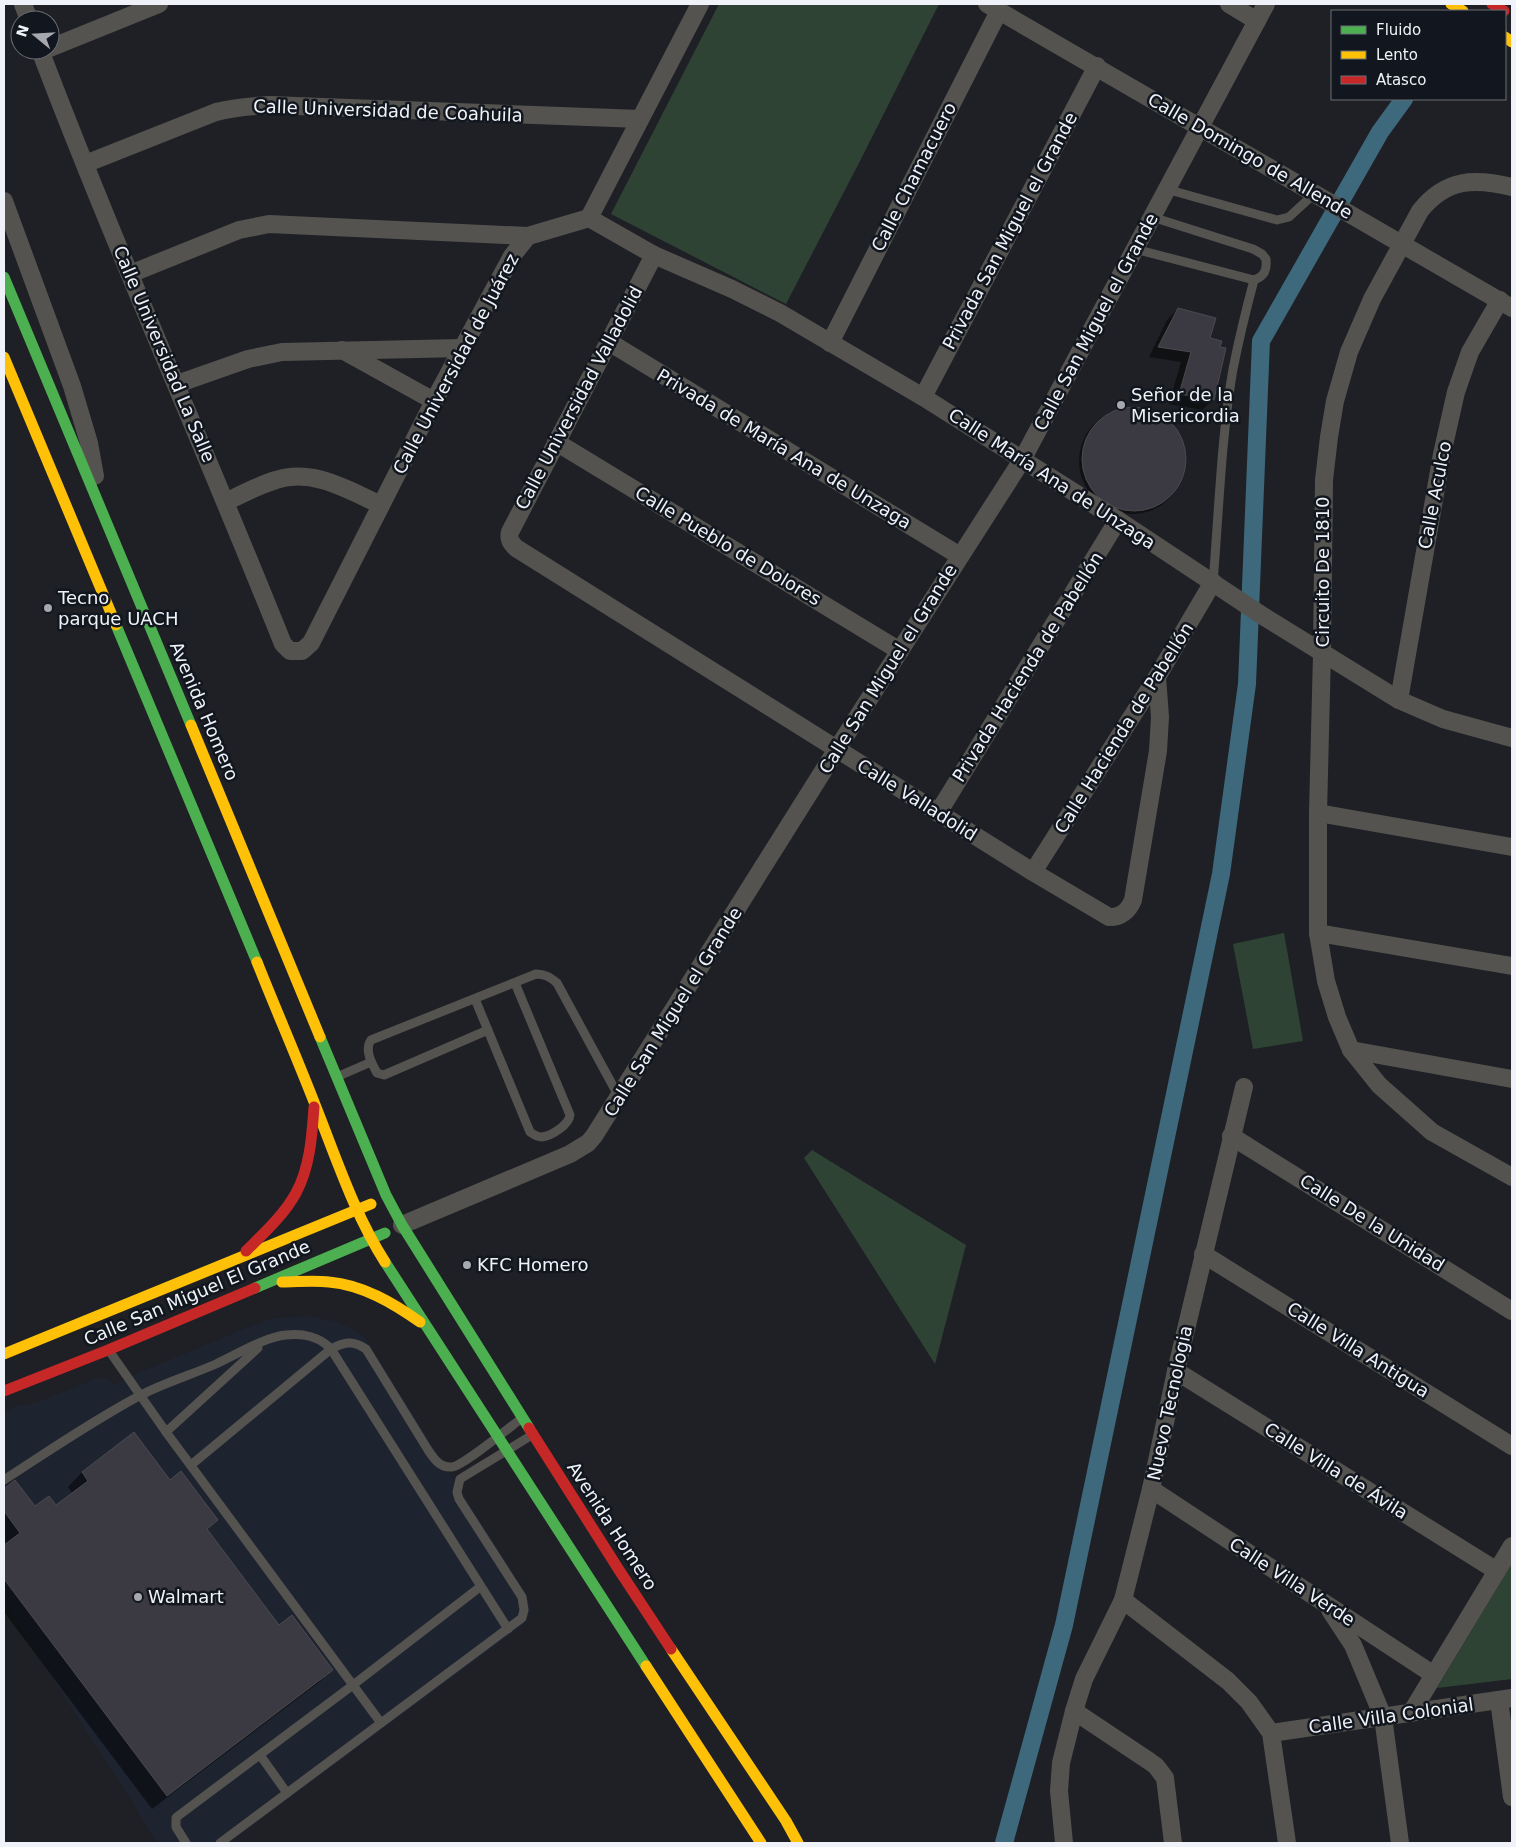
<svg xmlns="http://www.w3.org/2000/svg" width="1516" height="1847" viewBox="0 0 1516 1847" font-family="'DejaVu Sans',sans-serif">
<rect width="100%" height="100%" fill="#1e2025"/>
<path fill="#1e2330" d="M310,1316L338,1323L359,1332L365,1338L527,1596L531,1610L526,1621L519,1628L229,1843H158L4,1602V1412L17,1406L32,1404L101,1377L108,1379L113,1385L136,1374L264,1321L277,1318Z"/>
<g fill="#2f4335">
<path d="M719,4H939L861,159L786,304L611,214Z"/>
<path d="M1284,933L1303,1041L1253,1049L1233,944Z"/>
<path d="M812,1150L966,1245L935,1364L804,1158Z"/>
<path d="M1512,1563V1679L1437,1688Z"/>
</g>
<g fill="#0007">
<path d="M1178,309L1208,339L1213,400L1202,410L1169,404L1181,362L1149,357L1167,320Z"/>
<circle cx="1132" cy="461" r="53"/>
<path d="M82,1472L170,1481L217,1520L206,1530L279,1627L332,1670L317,1684L152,1809L4,1612V1490L15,1482L35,1508L56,1507L73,1494L68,1487Z"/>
</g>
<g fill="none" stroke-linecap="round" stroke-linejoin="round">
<path stroke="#3e687c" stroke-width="18" d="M1004,1843L1064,1625L1221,874L1247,684L1261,341L1380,132L1404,99"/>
</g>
<g fill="#3b3a43" stroke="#4a4a4e">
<path d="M1178,308L1216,318L1210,338L1222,341L1220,347L1226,348L1214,400L1179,394L1191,352L1158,347Z"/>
<circle cx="1134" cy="459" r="52"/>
<path d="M134,1432L170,1480L181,1471L218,1520L207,1529L279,1625L292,1615L333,1670L167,1796L4,1579V1545L20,1533L4,1511V1489L15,1480L35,1506L49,1496L56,1505L88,1481L82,1472Z"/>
</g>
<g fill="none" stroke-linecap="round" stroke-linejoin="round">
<g stroke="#54534f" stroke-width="9">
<path d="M1166,189L1277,220L1289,217L1314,194"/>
<path d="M1135,249L1254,280C1265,276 1267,270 1266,259L1262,254L1253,249L1152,217"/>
<path d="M1213,582C1219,511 1221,439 1233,369C1239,339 1246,310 1254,280"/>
<path d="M475,999L530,1132C534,1135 537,1137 542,1137C551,1136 569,1125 570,1115L515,983"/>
<path d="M488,1030L384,1075L377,1073C372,1064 364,1050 371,1040L536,974C545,974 550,977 557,983L619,1097"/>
<path d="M339,1076L371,1062"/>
<path d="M110,1352L166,1432L381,1723"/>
<path d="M166,1432L258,1348"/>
<path d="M191,1465L331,1349C344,1342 353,1340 366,1349L428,1450C434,1459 440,1468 452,1467C463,1466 510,1427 522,1418"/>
<path d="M4,1480C48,1451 93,1421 139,1396C163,1383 191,1375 216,1364C236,1355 264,1337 286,1335C303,1333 320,1337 331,1349L508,1629"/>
<path d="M260,1755L287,1793"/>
<path d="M186,1843L176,1827V1818L178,1816L353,1685L480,1587"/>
<path d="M220,1843L522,1618L524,1610L522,1597L459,1499L457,1492L460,1479L532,1435"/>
</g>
<g stroke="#54534f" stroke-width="18">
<path d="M23,4L29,20"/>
<path d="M987,4L1512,308"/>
<path d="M1229,4L1257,21"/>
<path d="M50,48L159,4"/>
<path d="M40,50C116,250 204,446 283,644L290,651H302L311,643L434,401L512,256L528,236L589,218L700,4"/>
<path d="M85,164L216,112C234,107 251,106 270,105L640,119"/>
<path d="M1512,187C1475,178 1446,178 1420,211L1372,299L1349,352L1335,401L1329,437L1324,480L1322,653L1318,813V933L1326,981L1337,1017L1351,1050L1379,1085L1432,1132L1512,1177"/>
<path d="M4,201L72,386L89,443L95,476"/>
<path d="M589,218L654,255L732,289L780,313L923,397L1118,520L1263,616L1399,700L1443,719L1512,738"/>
<path d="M654,255L510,532C508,539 511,543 516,548L1033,872L1109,917C1121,917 1128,912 1133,900L1158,751L1160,717L1157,677"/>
<path d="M130,274L239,230L269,224L528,236"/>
<path d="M609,342L960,556"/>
<path d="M830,343L999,11"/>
<path d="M342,350L434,401"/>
<path d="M177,384L248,359L282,352L462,348"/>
<path d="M923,397L1097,66"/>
<path d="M556,442L900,651"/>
<path d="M226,502C242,494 259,485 276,480C313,468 348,490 381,505"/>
<path d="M1399,700L1442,454L1456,392L1470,352L1500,300"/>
<path d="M938,813L1118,520"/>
<path d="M1318,813L1512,847"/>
<path d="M1033,872L1157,677L1213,582"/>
<path d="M1318,933L1512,966"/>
<path d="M1351,1050L1512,1079"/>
<path d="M1231,1136L1512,1311"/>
<path d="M402,1225L570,1154L588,1143L594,1136L837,749L1022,460L1266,4"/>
<path d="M1203,1254L1512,1446"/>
<path d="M1176,1371L1497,1571"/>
<path d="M1151,1489L1434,1675"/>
<path d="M1123,1600L1228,1681L1249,1702L1271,1733L1287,1843"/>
<path d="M1330,1610L1353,1645L1383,1717L1400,1843"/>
<path d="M1499,1700L1512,1797"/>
<path d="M1074,1711L1149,1761L1156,1766L1165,1778L1173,1843"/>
<path d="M1411,1713L1512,1546"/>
<path d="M1271,1733L1512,1698"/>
<path d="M1064,1843L1059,1791L1061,1763L1074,1711L1084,1679L1123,1600L1151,1489L1176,1371L1244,1087"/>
</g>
<g stroke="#4caf50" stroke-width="11">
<path d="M4,277L191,725"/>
<path d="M116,625L257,962"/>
<path d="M320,1037L386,1195L402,1225L529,1428"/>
<path d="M385,1262L646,1666"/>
<path d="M255,1288L385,1233"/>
</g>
<g stroke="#ffc107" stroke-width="11">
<path d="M1451,4L1463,11"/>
<path d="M1505,37L1512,42"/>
<path d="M4,357L116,625"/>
<path d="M191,725L320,1037"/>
<path d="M257,962C278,1015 301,1067 321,1120C340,1169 357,1218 385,1262"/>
<path d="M282,1282C297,1282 313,1280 329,1282C363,1285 393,1303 420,1322"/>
<path d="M4,1354L371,1204"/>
<path d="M671,1649L786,1821L798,1843"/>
<path d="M646,1666L761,1843"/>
</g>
<g stroke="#c62828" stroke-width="11">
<path d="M1492,4L1504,11"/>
<path d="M246,1251C264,1233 284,1215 296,1193C310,1167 312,1136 314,1107"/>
<path d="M4,1391L108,1350L255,1288"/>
<path d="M529,1428L619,1570L671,1649"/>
</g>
</g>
<g fill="#a6a8ae" stroke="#12161e" stroke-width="2">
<circle cx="1121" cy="405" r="5"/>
<circle cx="48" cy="608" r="5"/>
<circle cx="467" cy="1265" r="5"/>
<circle cx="138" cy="1597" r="5"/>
</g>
<g text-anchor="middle" stroke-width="5" stroke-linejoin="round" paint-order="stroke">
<g font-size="18" fill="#eff2f8" stroke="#12161e">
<text transform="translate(388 111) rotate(2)" y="6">Calle Universidad de Coahuila</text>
<text transform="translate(1250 156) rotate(30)" y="6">Calle Domingo de Allende</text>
<text transform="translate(914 177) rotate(-63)" y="6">Calle Chamacuero</text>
<text transform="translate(1010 231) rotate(-62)" y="6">Privada San Miguel el Grande</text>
<text transform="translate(1096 322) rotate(-62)" y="6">Calle San Miguel el Grande</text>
<text transform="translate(164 354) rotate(67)" y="6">Calle Universidad La Salle</text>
<text transform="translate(456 364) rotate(-62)" y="6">Calle Universidad de Juárez</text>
<text transform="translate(579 398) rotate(-62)" y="6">Calle Universidad Valladolid</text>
<text transform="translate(784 449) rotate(31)" y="6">Privada de María Ana de Unzaga</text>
<text transform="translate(1052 479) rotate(33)" y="6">Calle María Ana de Unzaga</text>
<text transform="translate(1435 495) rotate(-79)" y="6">Calle Aculco</text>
<text transform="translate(728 546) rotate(31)" y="6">Calle Pueblo de Dolores</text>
<text transform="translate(1323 572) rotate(-90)" y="6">Circuito De 1810</text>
<text transform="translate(1028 667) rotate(-58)" y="6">Privada Hacienda de Pabellón</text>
<text transform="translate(888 669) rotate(-58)" y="6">Calle San Miguel el Grande</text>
<text transform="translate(204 711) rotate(67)" y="6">Avenida Homero</text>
<text transform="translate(1124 728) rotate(-58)" y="6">Calle Hacienda de Pabellón</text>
<text transform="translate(917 800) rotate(32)" y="6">Calle Valladolid</text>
<text transform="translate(673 1012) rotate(-58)" y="6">Calle San Miguel el Grande</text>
<text transform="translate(1372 1223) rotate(32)" y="6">Calle De la Unidad</text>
<text transform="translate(197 1293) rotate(-23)" y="6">Calle San Miguel El Grande</text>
<text transform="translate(1358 1350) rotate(32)" y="6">Calle Villa Antigua</text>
<text transform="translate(1170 1403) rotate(-78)" y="6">Nuevo Tecnologia</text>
<text transform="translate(1336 1471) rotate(32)" y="6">Calle Villa de Ávila</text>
<text transform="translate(612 1526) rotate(57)" y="6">Avenida Homero</text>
<text transform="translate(1292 1582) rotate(33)" y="6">Calle Villa Verde</text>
<text transform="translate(1391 1716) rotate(-8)" y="6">Calle Villa Colonial</text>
</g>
<g font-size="18" fill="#eff2f8" stroke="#12161e" text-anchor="start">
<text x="1131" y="401">Señor de la<tspan x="1131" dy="21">Misericordia</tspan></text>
<text x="58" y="604">Tecno<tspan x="58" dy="21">parque UACH</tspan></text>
<text x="477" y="1271">KFC Homero</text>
<text x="148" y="1603">Walmart</text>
</g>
</g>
<rect width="1516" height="1847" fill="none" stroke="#eff2f8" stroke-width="10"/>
<rect x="1331" y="10" width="175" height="90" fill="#12161e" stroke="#6a6e75"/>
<rect x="1341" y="26" width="25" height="8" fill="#4caf50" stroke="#6a6e75"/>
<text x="1376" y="35" font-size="15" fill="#eff2f8">Fluido</text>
<rect x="1341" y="51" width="25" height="8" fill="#ffc107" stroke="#6a6e75"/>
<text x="1376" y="60" font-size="15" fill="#eff2f8">Lento</text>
<rect x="1341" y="76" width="25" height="8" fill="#c62828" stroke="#6a6e75"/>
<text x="1376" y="85" font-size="15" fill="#eff2f8">Atasco</text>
<g transform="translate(35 35) rotate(288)"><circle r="24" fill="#12161e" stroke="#6a6e75"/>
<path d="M0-4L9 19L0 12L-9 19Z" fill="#a6a8ae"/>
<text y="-8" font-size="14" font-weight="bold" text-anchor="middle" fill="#eff2f8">N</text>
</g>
</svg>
